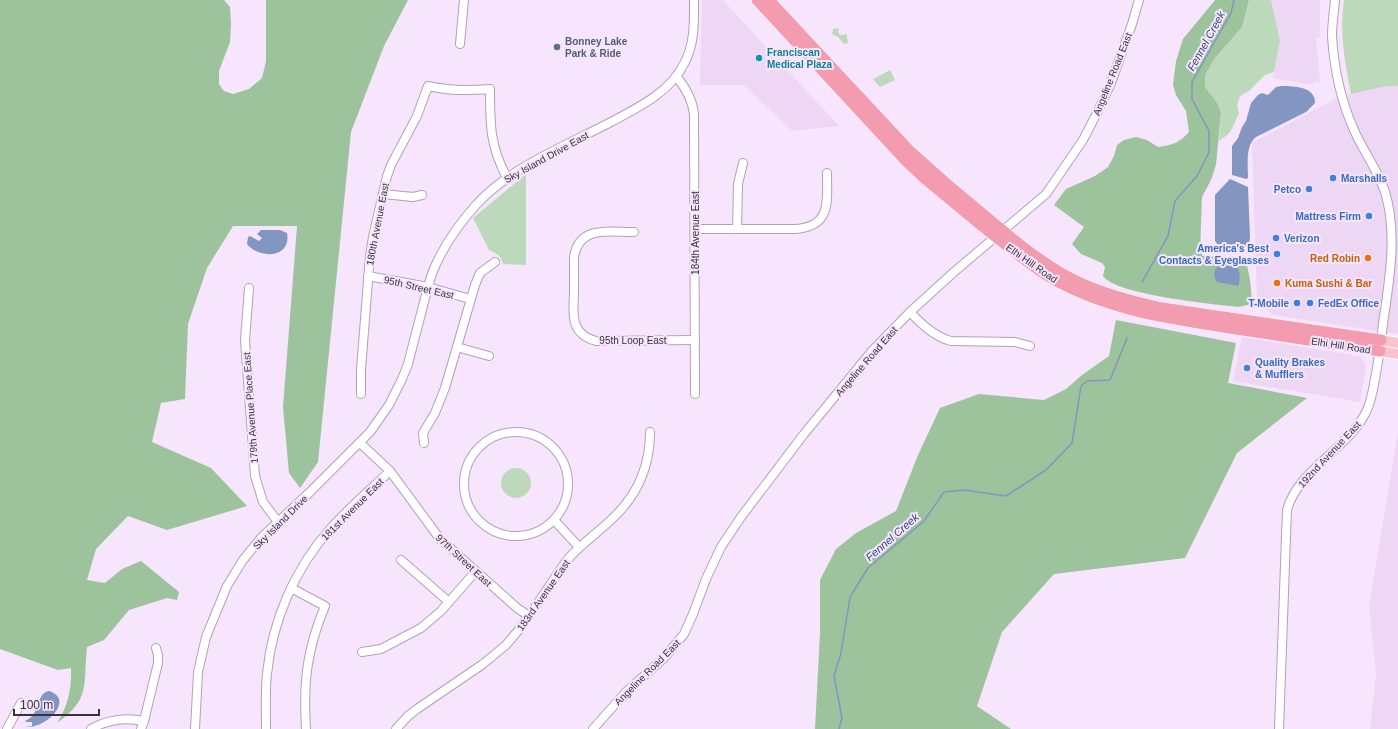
<svg xmlns="http://www.w3.org/2000/svg" width="1398" height="729" viewBox="0 0 1398 729" font-family="Arial,sans-serif">
<rect width="100%" height="100%" fill="#f7e5fd"/>
<g fill="#eed7f5">
<path d="M702,0H723L839,126L792,131L744,85H700Z"/>
<path d="M1271,0H1320V37L1316,38L1320,82H1314V84H1305L1273,78L1280,41Z"/>
<path d="M1387,86H1398V334L1273,315L1265,309L1257,297L1252,143L1335,99L1351,94Z"/>
<path d="M1242,337L1359,356L1362,359L1366,366L1360,402L1233,381Z"/>
<path d="M1398,431V729H1370L1376,675L1369,605Z"/>
</g>
<g fill="#bcdabb">
<path d="M1249,0H1271L1280,41L1274,72L1265,75L1249,91L1240,96L1237,106L1239,114C1235,120 1234,127 1230,132C1227,136 1222,138 1219,141L1221,113L1218,104L1205,87V75L1215,58L1242,27Z"/>
<path d="M1344,0H1398V86H1387L1351,94C1345,63 1339,32 1344,0Z"/>
<path d="M839,28L838,31L840,35H843L846,34L848,41L847,44L843,43L838,37L832,34L833,29Z"/>
<path d="M890,70L895,80L880,87L873,79Z"/>
<path d="M526,174V265L503,264C501,256 497,253 489,250L473,218Z"/>
<circle cx="516" cy="483" r="15"/>
</g>
<g fill="#9dc39c">
<path d="M0,0H224L230,7L231,24L230,42L219,71V84L224,91L233,94L249,89L262,78L266,61V0H408L384,46L351,132L318,462L300,488L289,473L283,407L297,226H233L207,268L188,324L185,399L161,403L152,442L211,468L247,506L167,530L128,516L96,549L87,580L105,583L122,569L141,561L179,592L177,600L167,598L129,610L104,640L87,647C83,685 91,699 57,723C68,707 72,687 71,668L58,670L0,649Z"/>
<path d="M1215,0H1249L1242,27L1215,58L1205,75V87L1218,104L1221,113L1216,165L1211,180L1202,197L1200,252L1203,256L1227,257L1240,256L1245,259C1248,265 1253,294 1251,300C1251,302 1249,304 1248,305L1238,307C1213,304 1116,295 1103,276L1105,267L1102,263L1081,254L1072,244L1084,227L1054,205L1066,189L1095,176L1108,167L1114,156L1117,145L1124,140L1136,137L1147,140L1158,147C1173,145 1179,143 1189,132L1186,111L1176,95L1173,85L1176,61L1183,39Z"/>
<path d="M1116,320L1236,343L1228,383L1307,398L1237,453L1185,558L1054,574L1002,632L977,706L1011,729H815L820,633V580L836,549L856,533L896,511L918,455L940,408L979,394L1044,400L1066,389L1082,375L1109,356Z"/>
</g>
<g fill="#8296c1">
<path d="M1282,86C1294,86 1316,87 1315,103L1306,112L1256,137C1245,146 1248,165 1248,178L1246,179L1232,175V146L1238,138L1242,127L1246,121L1251,103L1258,95L1262,93L1268,95L1276,87Z"/>
<path d="M1230,179L1248,187L1250,237L1249,244C1242,248 1236,245 1229,246C1225,246 1223,247 1219,246L1215,241V195Z"/>
<path d="M261,230H280L287,233C292,259 258,259 247,244L248,237L250,236L259,241L262,238L257,234Z"/>
<path d="M1228,262L1235,264C1240,269 1241,279 1238,286L1217,282C1210,271 1217,265 1228,262Z"/>
<path d="M49,691C75,699 47,729 25,727L32,726V722H26L25,721C28,719 31,718 33,715C39,708 38,693 49,691Z"/>
</g>
<g fill="none" stroke-linecap="round" stroke-linejoin="round">
<g stroke="#8296c1" stroke-width="1.5">
<path d="M1142,282L1168,236L1175,201L1197,176L1209,152V131L1192,99V82L1231,13L1234,0"/>
<path d="M839,729L842,718L834,676L841,653L850,597L868,568L924,521L944,492L964,490L1006,496L1046,470L1072,443L1081,386L1087,381L1110,380L1127,338"/>
</g>
<defs>
<g id="minor">
<path d="M460,44L464,0"/>
<path d="M676,76C685,87 692,98 694,114L695,394"/>
<path d="M383,194L413,197L422,195"/>
<path d="M695,229H796C832,226 827,201 827,173"/>
<path d="M737,229L738,184L743,163"/>
<path d="M634,232C609,232 578,225 574,258C574,270 574,281 574,293C573,314 570,334 596,341L695,340"/>
<path d="M368,276L428,287L470,299"/>
<path d="M249,288L245,340L255,476L263,502L278,522"/>
<path d="M910,312C921,324 935,337 951,341L1015,342L1030,346"/>
<path d="M457,347L489,356"/>
<path d="M361,394V369L370,256L373,237L387,176L391,165L417,116L428,86C450,91 468,91 490,89C490,125 490,146 507,178"/>
<circle cx="516" cy="484" r="52"/>
<path d="M360,443L390,471L440,539L517,608L529,616"/>
<path d="M424,443L423,433L435,413L445,388L475,285L480,273L495,262"/>
<path d="M554,520L579,547"/>
<path d="M401,560L449,602"/>
<path d="M291,588L325,606C307,649 303,682 306,729"/>
<path d="M362,652L381,649L421,628L441,611L476,571"/>
<path d="M7,729L21,703"/>
<path d="M91,729C108,719 125,717 144,721"/>
<path d="M141,729L144,721L158,663V655L156,648"/>
<path d="M195,729L198,672L206,637L227,586L243,560L261,538L310,492L370,432L389,405L402,379L408,364C413,345 418,325 423,306C426,294 429,282 433,271C443,247 458,225 476,205C509,168 567,145 611,122C639,107 671,92 685,62C695,42 694,22 694,0"/>
<path d="M266,729C266,711 265,692 267,674C272,621 295,568 331,528C349,508 370,490 390,471"/>
<path d="M396,729L408,716L417,709L483,664L506,645L522,626L567,560C581,544 599,532 614,517C638,494 650,465 650,432"/>
<path d="M593,729L626,692L664,658L684,634L693,614L706,579L721,547L741,517L804,434L872,351L910,312L954,272L1046,194L1083,140L1099,109L1111,83L1132,24L1139,0"/>
<path d="M1279,729L1287,510C1299,465 1361,444 1371,398C1377,374 1380,349 1383,324C1389,281 1398,234 1385,192C1378,170 1363,151 1354,130C1341,101 1334,68 1332,36C1332,24 1334,12 1335,0"/>
</g>
<g id="major">
<path d="M1381,340L1398,343"/>
<path d="M1380,351L1398,354"/>
</g>
<g id="highway">
<path d="M757,0L906,161L924,178L982,226"/>
<path d="M769,0L908,149L947,184L990,220"/>
<path d="M1013,239C1028,251 1044,263 1061,273C1092,291 1126,300 1162,308L1381,340"/>
<path d="M1006,245C1022,258 1039,272 1058,282C1114,312 1174,319 1236,329C1284,336 1332,344 1380,351"/>
</g>
</defs>
<use href="#minor" stroke="#b2a1b8" stroke-width="10"/>
<use href="#major" stroke="#fff" stroke-width="12"/>
<use href="#highway" stroke="#fff" stroke-width="12"/>
<use href="#minor" stroke="#fff" stroke-width="8"/>
<use href="#major" stroke="#f8c3cf" stroke-width="10"/>
<use href="#highway" stroke="#f39baf" stroke-width="11"/>
<defs>
<g id="highway-bridge">
<path d="M990,220L1013,239"/>
<path d="M982,226L1006,245"/>
</g>
</defs>
<use href="#highway-bridge" stroke="#fff" stroke-width="12" stroke-linecap="butt"/>
<use href="#highway-bridge" stroke="#f39baf" stroke-width="11"/>
</g>
<circle fill="#5c6f8a" stroke="#f7e5fd" stroke-width="1.5" cx="557" cy="47" r="4"/>
<circle fill="#0f9aa8" stroke="#f7e5fd" stroke-width="1.5" cx="759" cy="58" r="4"/>
<g fill="#3f7fe0" stroke="#f7e5fd" stroke-width="1.5">
<circle cx="1333" cy="178" r="4"/>
<circle cx="1309" cy="189" r="4"/>
<circle cx="1369" cy="216" r="4"/>
<circle cx="1276" cy="238" r="4"/>
<circle cx="1277" cy="254" r="4"/>
<circle cx="1297" cy="303" r="4"/>
<circle cx="1310" cy="303" r="4"/>
<circle cx="1247" cy="368" r="4"/>
</g>
<g fill="#e8710a" stroke="#f7e5fd" stroke-width="1.5">
<circle cx="1368" cy="258" r="4"/>
<circle cx="1277" cy="283" r="4"/>
</g>
<g text-anchor="middle" stroke-width="4" stroke-linejoin="round" paint-order="stroke">
<g font-size="10" font-weight="bold" fill="#4e5e75" stroke="#f7e5fd" text-anchor="start">
<text x="565" y="45">Bonney Lake<tspan x="565" dy="12">Park &amp; Ride</tspan></text>
</g>
<g font-size="10" font-weight="bold" fill="#0d838f" stroke="#f7e5fd" text-anchor="start">
<text x="767" y="56">Franciscan<tspan x="767" dy="12">Medical Plaza</tspan></text>
</g>
<g font-size="10" fill="#39323b" stroke="#f7e5fd">
<text transform="translate(1112 74) rotate(-68)" y="4">Angeline Road East</text>
<text transform="translate(546 157) rotate(-29)" y="4">Sky Island Drive East</text>
<text transform="translate(377 224) rotate(-79)" y="4">180th Avenue East</text>
<text transform="translate(695 233) rotate(-90)" y="4">184th Avenue East</text>
<text transform="translate(1032 263) rotate(35)" y="4">Elhi Hill Road</text>
<text transform="translate(419 287) rotate(13)" y="4">95th Street East</text>
<text x="633" y="344">95th Loop East</text>
<text transform="translate(1341 345) rotate(9)" y="4">Elhi Hill Road</text>
<text transform="translate(866 361) rotate(-49)" y="4">Angeline Road East</text>
<text transform="translate(250 408) rotate(-94)" y="4">179th Avenue Place East</text>
<text transform="translate(1329 454) rotate(-47)" y="4">192nd Avenue East</text>
<text transform="translate(352 509) rotate(-45)" y="4">181st Avenue East</text>
<text transform="translate(280 522) rotate(-45)" y="4">Sky Island Drive</text>
<text transform="translate(464 560) rotate(43)" y="4">97th Street East</text>
<text transform="translate(543 595) rotate(-55)" y="4">183rd Avenue East</text>
<text transform="translate(647 672) rotate(-45)" y="4">Angeline Road East</text>
</g>
<g font-size="10" font-weight="bold" fill="#366cbe" stroke="#f7e5fd" text-anchor="start">
<text x="1341" y="182">Marshalls</text>
<text x="1301" y="193" text-anchor="end">Petco</text>
<text x="1361" y="220" text-anchor="end">Mattress Firm</text>
<text x="1284" y="242">Verizon</text>
<text x="1269" y="252" text-anchor="end">America's Best<tspan x="1269" dy="12">Contacts &amp; Eyeglasses</tspan></text>
<text x="1289" y="307" text-anchor="end">T-Mobile</text>
<text x="1318" y="307">FedEx Office</text>
<text x="1255" y="366">Quality Brakes<tspan x="1255" dy="12">&amp; Mufflers</tspan></text>
</g>
<g font-size="10" font-weight="bold" fill="#c56008" stroke="#f7e5fd" text-anchor="end">
<text x="1360" y="262">Red Robin</text>
<text x="1285" y="287" text-anchor="start">Kuma Sushi &amp; Bar</text>
</g>
<g font-size="11" font-style="italic" fill="#2c447b" stroke="#f7e5fd">
<text transform="translate(1206 41) rotate(-61)" y="4">Fennel Creek</text>
<text transform="translate(892 537) rotate(-41)" y="4">Fennel Creek</text>
</g>
</g>
<path d="M14 709v6h85v-6" fill="none" stroke="#39323b" stroke-width="2"/>
<text x="20" y="709" font-size="12" fill="#39323b" stroke="#f7e5fd" stroke-width="3" paint-order="stroke">100 m</text>
</svg>
